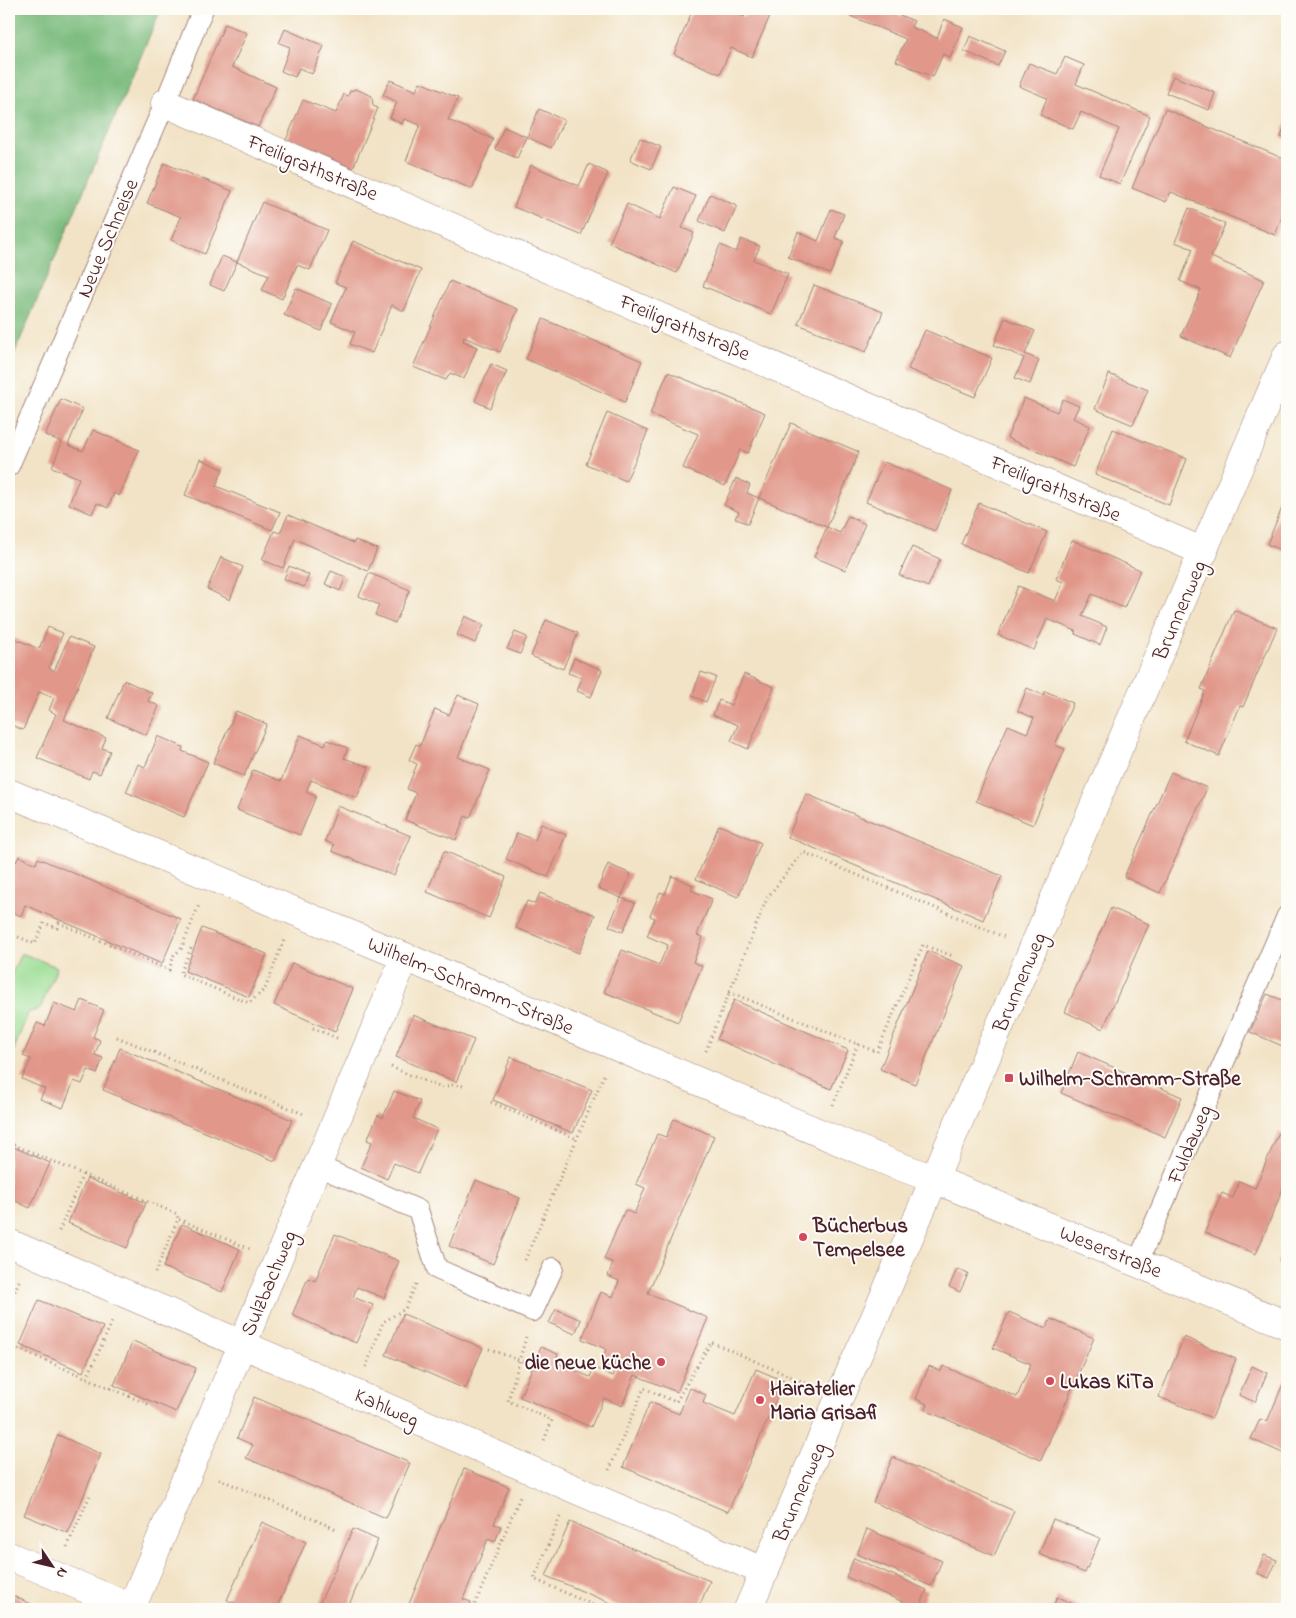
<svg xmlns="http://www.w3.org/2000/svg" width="1296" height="1618" viewBox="0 0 1296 1618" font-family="'Indie Flower',sans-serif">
<rect width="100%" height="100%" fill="#fdfcf7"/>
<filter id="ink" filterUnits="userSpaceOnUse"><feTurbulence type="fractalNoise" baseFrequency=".02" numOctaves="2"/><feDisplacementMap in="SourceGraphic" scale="10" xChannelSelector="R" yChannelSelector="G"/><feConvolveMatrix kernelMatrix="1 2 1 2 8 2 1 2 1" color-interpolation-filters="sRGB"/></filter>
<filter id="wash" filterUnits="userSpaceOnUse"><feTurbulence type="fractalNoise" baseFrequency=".0096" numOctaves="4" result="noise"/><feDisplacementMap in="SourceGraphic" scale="20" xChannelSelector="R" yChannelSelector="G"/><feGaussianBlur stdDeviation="1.12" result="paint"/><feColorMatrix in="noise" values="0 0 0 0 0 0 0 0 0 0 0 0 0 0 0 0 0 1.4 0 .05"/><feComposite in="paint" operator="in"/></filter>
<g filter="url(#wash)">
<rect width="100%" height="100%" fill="#f2e3c6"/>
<path fill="#9bdd94" stroke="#727e60" d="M21,953L57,967L40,1009L28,1013L13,1052H9V981Z"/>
<path fill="#7cbc7e" stroke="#636e54" d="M9,9H161L9,366Z"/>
<g id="blocks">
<g fill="#e1988a">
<path d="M693,9H724L744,17L748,9H773L752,57L731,48L720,74L674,54Z"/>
<path d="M851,9H885L914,21L911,27L937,38L944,19L963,27L950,58L943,54L933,77L896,61L906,39L848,15Z"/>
<path d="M225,24L247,33L232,67L276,87L258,127L193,99Z"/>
<path d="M285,29L324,46L312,74L299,68L295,77L281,71L290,47L279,43Z"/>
<path d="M970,36L1005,51L998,66L964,51Z"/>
<path d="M1065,57L1084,65L1076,84L1150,116L1120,184L1099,175L1119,129L1081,112L1073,129L1040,115L1047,98L1019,86L1029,63L1057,74Z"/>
<path d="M1173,76L1215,93L1209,110L1166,93Z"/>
<path d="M390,80L416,91L420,82L458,98L448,120L493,139L472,189L406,161L420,125L404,119L402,124L390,118L397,102L383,95Z"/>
<path d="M356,89L372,96L373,106L378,108L353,168L286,140L303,100L336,113L344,94L348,96L350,91Z"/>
<path d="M539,109L564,120L551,148L527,137Z"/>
<path d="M1165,109L1287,160V204L1275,235L1171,192L1166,202L1132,188Z"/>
<path d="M1287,121V139L1281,137Z"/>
<path d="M504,127L527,137L517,158L495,149Z"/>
<path d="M640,138L661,147L651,169L630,160Z"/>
<path d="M164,163L232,191L205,254L171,240L181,217L147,203Z"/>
<path d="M589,164L608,173L581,235L514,207L531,165L579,186Z"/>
<path d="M674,187L696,196L682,228L694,233L677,273L609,243L627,204L660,219Z"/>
<path d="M710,194L737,206L725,233L699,221Z"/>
<path d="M262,202L327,230L310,270L297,265L282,299L262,290L269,275L237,262L224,291L210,285L222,256L237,262Z"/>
<path d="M1189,208L1225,224L1211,257L1264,280L1230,358L1181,336L1201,290L1180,281L1193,249L1175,242Z"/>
<path d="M831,209L844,214L835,238L844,241L830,274L788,257L798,232L818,241Z"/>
<path d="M741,239L760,246L754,260L788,274L771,314L703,286L720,245L736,252Z"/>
<path d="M353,241L421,270L404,311L392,305L372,353L350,344L355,332L331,322L346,287L335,283Z"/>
<path d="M450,281L518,309L500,352L464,337L463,341L477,347L464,379L450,373L446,380L413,367Z"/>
<path d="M814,285L883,312L866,352L798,324Z"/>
<path d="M296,288L332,304L321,331L284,315Z"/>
<path d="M1005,318L1035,331L1025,354L1039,360L1030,384L1015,378L1024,358L994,345Z"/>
<path d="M543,319L642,361L625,402L526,359Z"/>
<path d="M925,330L992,358L975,397L908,369Z"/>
<path d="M491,364L507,371L490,408L475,401Z"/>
<path d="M668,372L765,413L748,453L740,450L725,486L683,468L698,434L650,414Z"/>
<path d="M1109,374L1148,390L1133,425L1095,409Z"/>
<path d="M1024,398L1057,412L1063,399L1079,406L1073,418L1090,426L1073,467L1007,438Z"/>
<path d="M61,399L83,409L68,445L83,451L93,430L139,450L119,496L114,493L108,508L97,503L92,514L69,504L79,478L52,467L62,442L45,435Z"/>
<path d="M607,413L648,431L626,481L586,464Z"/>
<path d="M791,423L859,452L827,527L759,498L748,524L735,518L739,512L724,505L736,478L750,485L747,493L759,498Z"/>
<path d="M1113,429L1187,459L1169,505L1095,475Z"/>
<path d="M200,459L223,469L216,486L280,512L272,530L185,495Z"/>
<path d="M884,462L952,490L935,531L866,502Z"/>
<path d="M1287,496V553L1267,544Z"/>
<path d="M979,503L1047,532L1029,573L961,544Z"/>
<path d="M288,515L354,543L355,540L377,549L368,571L295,539L283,568L262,560L274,531L280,533Z"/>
<path d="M848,516L865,524L845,570L814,557L827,527L840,533Z"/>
<path d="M1072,540L1140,570L1124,608L1092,594L1082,616L1107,627L1100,645L1075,634L1076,631L1047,619L1034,650L998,635L1018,586L1055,601L1063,582L1056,579Z"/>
<path d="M912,547L940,559L928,587L899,575Z"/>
<path d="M221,557L243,567L230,600L207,589Z"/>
<path d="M289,566L309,575L304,587L284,579Z"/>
<path d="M331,571L346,577L340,591L325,584Z"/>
<path d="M369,573L410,590L395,623L375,615L379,605L359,596Z"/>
<path d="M1234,610L1277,628L1243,707L1240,706L1219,756L1184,741L1205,691L1201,689Z"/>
<path d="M465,616L484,625L475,643L457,635Z"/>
<path d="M546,620L578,633L563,669L531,656Z"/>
<path d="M48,627L63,633L49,668L54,671L69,637L94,647L64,720L106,738L102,748L110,751L100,774L92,771L89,779L37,758L56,714L49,710L54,698L39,692L23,730L9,724V636L39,649Z"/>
<path d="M515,632L527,637L520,654L507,649Z"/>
<path d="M574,658L602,670L591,697L577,691L582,678L568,673Z"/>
<path d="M701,672L716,677L706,702L692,696Z"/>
<path d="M744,674L774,687L748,749L731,741L738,725L713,715L719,700L731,705Z"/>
<path d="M124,680L152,693L148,701L159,706L146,735L108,718Z"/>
<path d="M1027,688L1043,695L1045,691L1073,703L1055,745L1065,749L1033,825L976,801L1008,725L1027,733L1034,718L1018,711Z"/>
<path d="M458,695L479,704L458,757L490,770L470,818L465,816L456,840L405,820L416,793L407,789L417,764L409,760L416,744L420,746L435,709L449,715Z"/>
<path d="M236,711L267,724L244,776L213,763Z"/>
<path d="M300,735L325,745L327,740L348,748L344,758L369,767L357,798L311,780L306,792L316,796L300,835L237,810L253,770L281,781Z"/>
<path d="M158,736L183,747L182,751L208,762L184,817L126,792L138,764L145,767Z"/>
<path d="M1171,772L1207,788L1160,893L1124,877Z"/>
<path d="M806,794L1002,876L983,920L788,837Z"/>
<path d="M338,806L411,836L394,876L332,851L334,845L325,841Z"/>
<path d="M541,824L566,835L548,877L506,859L517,833L535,840Z"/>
<path d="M719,825L761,843L738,897L696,879Z"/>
<path d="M444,851L506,877L489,918L427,892Z"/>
<path d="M19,856L36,864L38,858L181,919L162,964L25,905L21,916L9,911V859L16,862Z"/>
<path d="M608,864L631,874L621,898L598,888Z"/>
<path d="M672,876L693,885L691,890L712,899L697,935L703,937L693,962L702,966L678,1022L604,992L622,950L659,965L668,945L647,936L655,918L650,916L660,892L665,894Z"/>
<path d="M540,893L595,915L579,953L516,928L527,901L535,904Z"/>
<path d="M621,898L635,903L623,932L609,926Z"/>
<path d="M1111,908L1149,924L1103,1029L1065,1012Z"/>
<path d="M202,928L267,954L249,997L185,971Z"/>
<path d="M928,951L964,966L915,1084L880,1069Z"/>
<path d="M292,963L353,989L335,1032L274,1005Z"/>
<path d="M1267,994L1287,1002V1048L1250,1032Z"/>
<path d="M82,1000L104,1010L93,1037L100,1040L95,1055L103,1058L97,1074L88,1070L82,1084L74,1081L63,1108L40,1099L45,1089L22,1079L31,1059L23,1056L37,1023L45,1026L54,1003L77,1012Z"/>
<path d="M734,1000L848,1050L831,1089L717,1039Z"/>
<path d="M413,1015L474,1040L456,1082L396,1057Z"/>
<path d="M120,1048L292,1120L275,1161L103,1090Z"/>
<path d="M1078,1052L1182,1097L1165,1137L1061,1093Z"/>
<path d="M511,1057L592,1090L573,1133L493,1100Z"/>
<path d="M394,1091L420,1101L413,1118L437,1129L418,1173L394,1163L387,1179L361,1167L372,1142L367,1140L378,1115L383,1118Z"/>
<path d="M674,1119L714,1136L648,1293L708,1318L677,1392L635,1375L622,1406L604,1398L591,1427L520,1397L541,1347L558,1354L555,1362L590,1377L594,1368L613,1376L617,1367L602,1361L606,1349L582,1339L601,1292L613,1297L619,1281L608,1276L613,1263L604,1259L625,1210L634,1214L641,1198L645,1188L636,1184L657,1134L666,1137Z"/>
<path d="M1279,1132L1287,1136V1179L1256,1254L1205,1232L1222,1193L1233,1198L1239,1181L1255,1188Z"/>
<path d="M9,1145L50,1163L30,1208L9,1198Z"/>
<path d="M87,1178L146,1203L127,1248L68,1223Z"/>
<path d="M476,1180L520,1198L493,1264L449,1246Z"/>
<path d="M182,1224L240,1249L222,1292L163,1267Z"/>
<path d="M335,1234L399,1261L384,1298L357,1287L353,1297L373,1305L356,1343L292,1315L308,1278L315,1281Z"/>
<path d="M1287,1242V1265L1279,1261Z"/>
<path d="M957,1269L968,1274L960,1292L949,1287Z"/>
<path d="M39,1300L103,1327L83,1372L20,1345Z"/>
<path d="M556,1309L581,1320L575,1334L549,1323Z"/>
<path d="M1009,1312L1046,1328L1051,1319L1094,1338L1041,1460L925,1410L927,1404L916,1399L929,1366L941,1371L943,1366L1017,1397L1031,1364L993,1348Z"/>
<path d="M403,1314L483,1348L465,1389L386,1355Z"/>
<path d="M1184,1337L1236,1359L1212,1418L1159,1397Z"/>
<path d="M133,1341L196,1368L176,1412L114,1385Z"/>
<path d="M1252,1366L1267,1373L1255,1402L1239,1395Z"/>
<path d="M756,1369L784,1381L728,1512L623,1467L650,1402L679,1414L690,1388L706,1395L703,1403L735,1416Z"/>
<path d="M1285,1379L1287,1381V1455L1251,1439L1260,1419L1267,1422Z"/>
<path d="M254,1397L410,1463L386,1518L246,1458L253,1445L237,1438Z"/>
<path d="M58,1435L101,1454L68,1533L24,1515Z"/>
<path d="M1287,1456V1472L1281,1470Z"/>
<path d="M893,1457L1014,1511L994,1556L873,1502Z"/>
<path d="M464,1469L509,1487L494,1524L501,1526L495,1542L488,1539L463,1599L471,1602L469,1609H407Z"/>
<path d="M1053,1519L1100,1538L1085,1573L1039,1554Z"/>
<path d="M262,1522L306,1542L276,1609H248L227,1600Z"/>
<path d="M570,1522L710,1581L698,1609H625L546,1576Z"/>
<path d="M353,1529L378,1540L347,1609H317Z"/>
<path d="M867,1529L942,1561L931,1586L857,1554Z"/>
<path d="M1264,1555L1277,1560L1269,1578L1257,1573Z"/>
<path d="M854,1558L927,1590L919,1609L846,1577Z"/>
<path d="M9,1594L38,1607L36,1609H9Z"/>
<path d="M1057,1597L1085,1609H1052Z"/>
</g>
</g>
</g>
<g filter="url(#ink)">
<use href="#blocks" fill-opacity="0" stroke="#9e8178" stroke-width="1"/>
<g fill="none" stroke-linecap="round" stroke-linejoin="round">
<defs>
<g id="service">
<path d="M9,466L165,103L203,9"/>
<path d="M318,1166L418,1210L437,1269L533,1311L553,1268"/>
<path d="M1138,1262L1287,916"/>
</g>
<g id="minor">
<path d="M165,103L1204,552"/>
<path d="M9,793L405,957L893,1164L934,1179L1287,1325"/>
<path d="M9,1243L765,1572"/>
<path d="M9,1556L134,1609"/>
<path d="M131,1609L405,957"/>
</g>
<path id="tertiary" d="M748,1609L852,1368L876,1315L1287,355"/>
</defs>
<use href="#service" stroke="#9e8178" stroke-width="22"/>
<use href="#minor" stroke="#9e8178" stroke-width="29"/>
<use href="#tertiary" stroke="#9e8178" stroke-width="29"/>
<g stroke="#9e8178" stroke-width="3" stroke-dasharray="1 4" stroke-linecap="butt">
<path d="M9,933L35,944L44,923L57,928L59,923L169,970L174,955L181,949L199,905"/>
<path d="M191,948L180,974L249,1003L265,989L284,940"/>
<path d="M729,992L877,1052L923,945L953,956"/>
<path d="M313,1028L339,1039"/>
<path d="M117,1037L306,1115"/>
<path d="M706,1051L767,898L803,852L1004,937"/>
<path d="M391,1067L439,1087L452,1085L466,1086"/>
<path d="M491,1102L577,1139"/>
<path d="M833,1105L858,1044"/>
<path d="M9,1143L177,1214L178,1219"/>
<path d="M59,1231L83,1174"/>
<path d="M525,1260L604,1075"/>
<path d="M155,1273L178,1219L250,1249"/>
<path d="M9,1305L19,1281"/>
<path d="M526,1337L508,1401L552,1420L543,1443"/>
<path d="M9,1345L150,1405"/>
<path d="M489,1349L530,1364"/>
<path d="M366,1367L383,1322L405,1309L416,1284"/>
<path d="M87,1378L112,1322"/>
<path d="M111,1389L113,1384"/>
<path d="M609,1470L644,1388L676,1402L711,1342L808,1384"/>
<path d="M219,1479L336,1529"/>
<path d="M560,1517L534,1579L602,1609"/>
<path d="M67,1547L90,1495"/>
<path d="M473,1609L520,1497"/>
</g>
<use href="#service" stroke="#fff" stroke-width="20"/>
<use href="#minor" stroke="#fff" stroke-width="28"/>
<use href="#tertiary" stroke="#fff" stroke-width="28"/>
</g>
</g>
<g fill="#d1495b" stroke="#fdfcf7" stroke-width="2">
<rect x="1004" y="1073" width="10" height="10" rx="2.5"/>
<circle cx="803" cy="1237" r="5"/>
<circle cx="661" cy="1362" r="5"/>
<circle cx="1050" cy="1381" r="5"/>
<circle cx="760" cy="1400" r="5"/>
</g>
<g text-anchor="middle" stroke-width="4" stroke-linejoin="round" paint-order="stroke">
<g font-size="21" fill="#4a1f2b" stroke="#fdfcf7">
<text transform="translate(313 167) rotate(23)" y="7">Freiligrathstraße</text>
<text transform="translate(107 238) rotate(-67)" y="7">Neue Schneise</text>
<text transform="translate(685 327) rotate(23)" y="7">Freiligrathstraße</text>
<text transform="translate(1056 488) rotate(23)" y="7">Freiligrathstraße</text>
<text transform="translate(1179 610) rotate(-67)" y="7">Brunnenweg</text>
<text transform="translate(1019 982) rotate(-67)" y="7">Brunnenweg</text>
<text transform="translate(471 985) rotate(23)" y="7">Wilhelm-Schramm-Straße</text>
<text transform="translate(1189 1144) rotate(-67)" y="7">Fuldaweg</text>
<text transform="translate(1111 1251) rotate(22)" y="7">Weserstraße</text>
<text transform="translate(268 1283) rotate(-67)" y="7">Sulzbachweg</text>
<text transform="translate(387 1407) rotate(24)" y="7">Kahlweg</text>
<text transform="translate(799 1492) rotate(-67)" y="7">Brunnenweg</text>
</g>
<g font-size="21" font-weight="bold" fill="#4a1f2b" stroke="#fdfcf7" text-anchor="start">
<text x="1019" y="1085">Wilhelm-Schramm-Straße</text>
<text x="813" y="1232">Bücherbus<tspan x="813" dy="24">Tempelsee</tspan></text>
<text x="651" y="1369" text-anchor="end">die neue küche</text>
<text x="1060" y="1388">Lukas KiTa</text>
<text x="770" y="1395">Hairatelier<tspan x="770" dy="24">Maria Grisafi</tspan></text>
</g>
</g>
<rect width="1296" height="1618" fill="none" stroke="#fdfcf7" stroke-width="30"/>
<g transform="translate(52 1566) rotate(125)" stroke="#fdfcf7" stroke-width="4" paint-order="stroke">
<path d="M0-4L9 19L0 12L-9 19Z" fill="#4a1f2b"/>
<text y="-8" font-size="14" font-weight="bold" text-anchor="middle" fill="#4a1f2b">N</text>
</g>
</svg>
